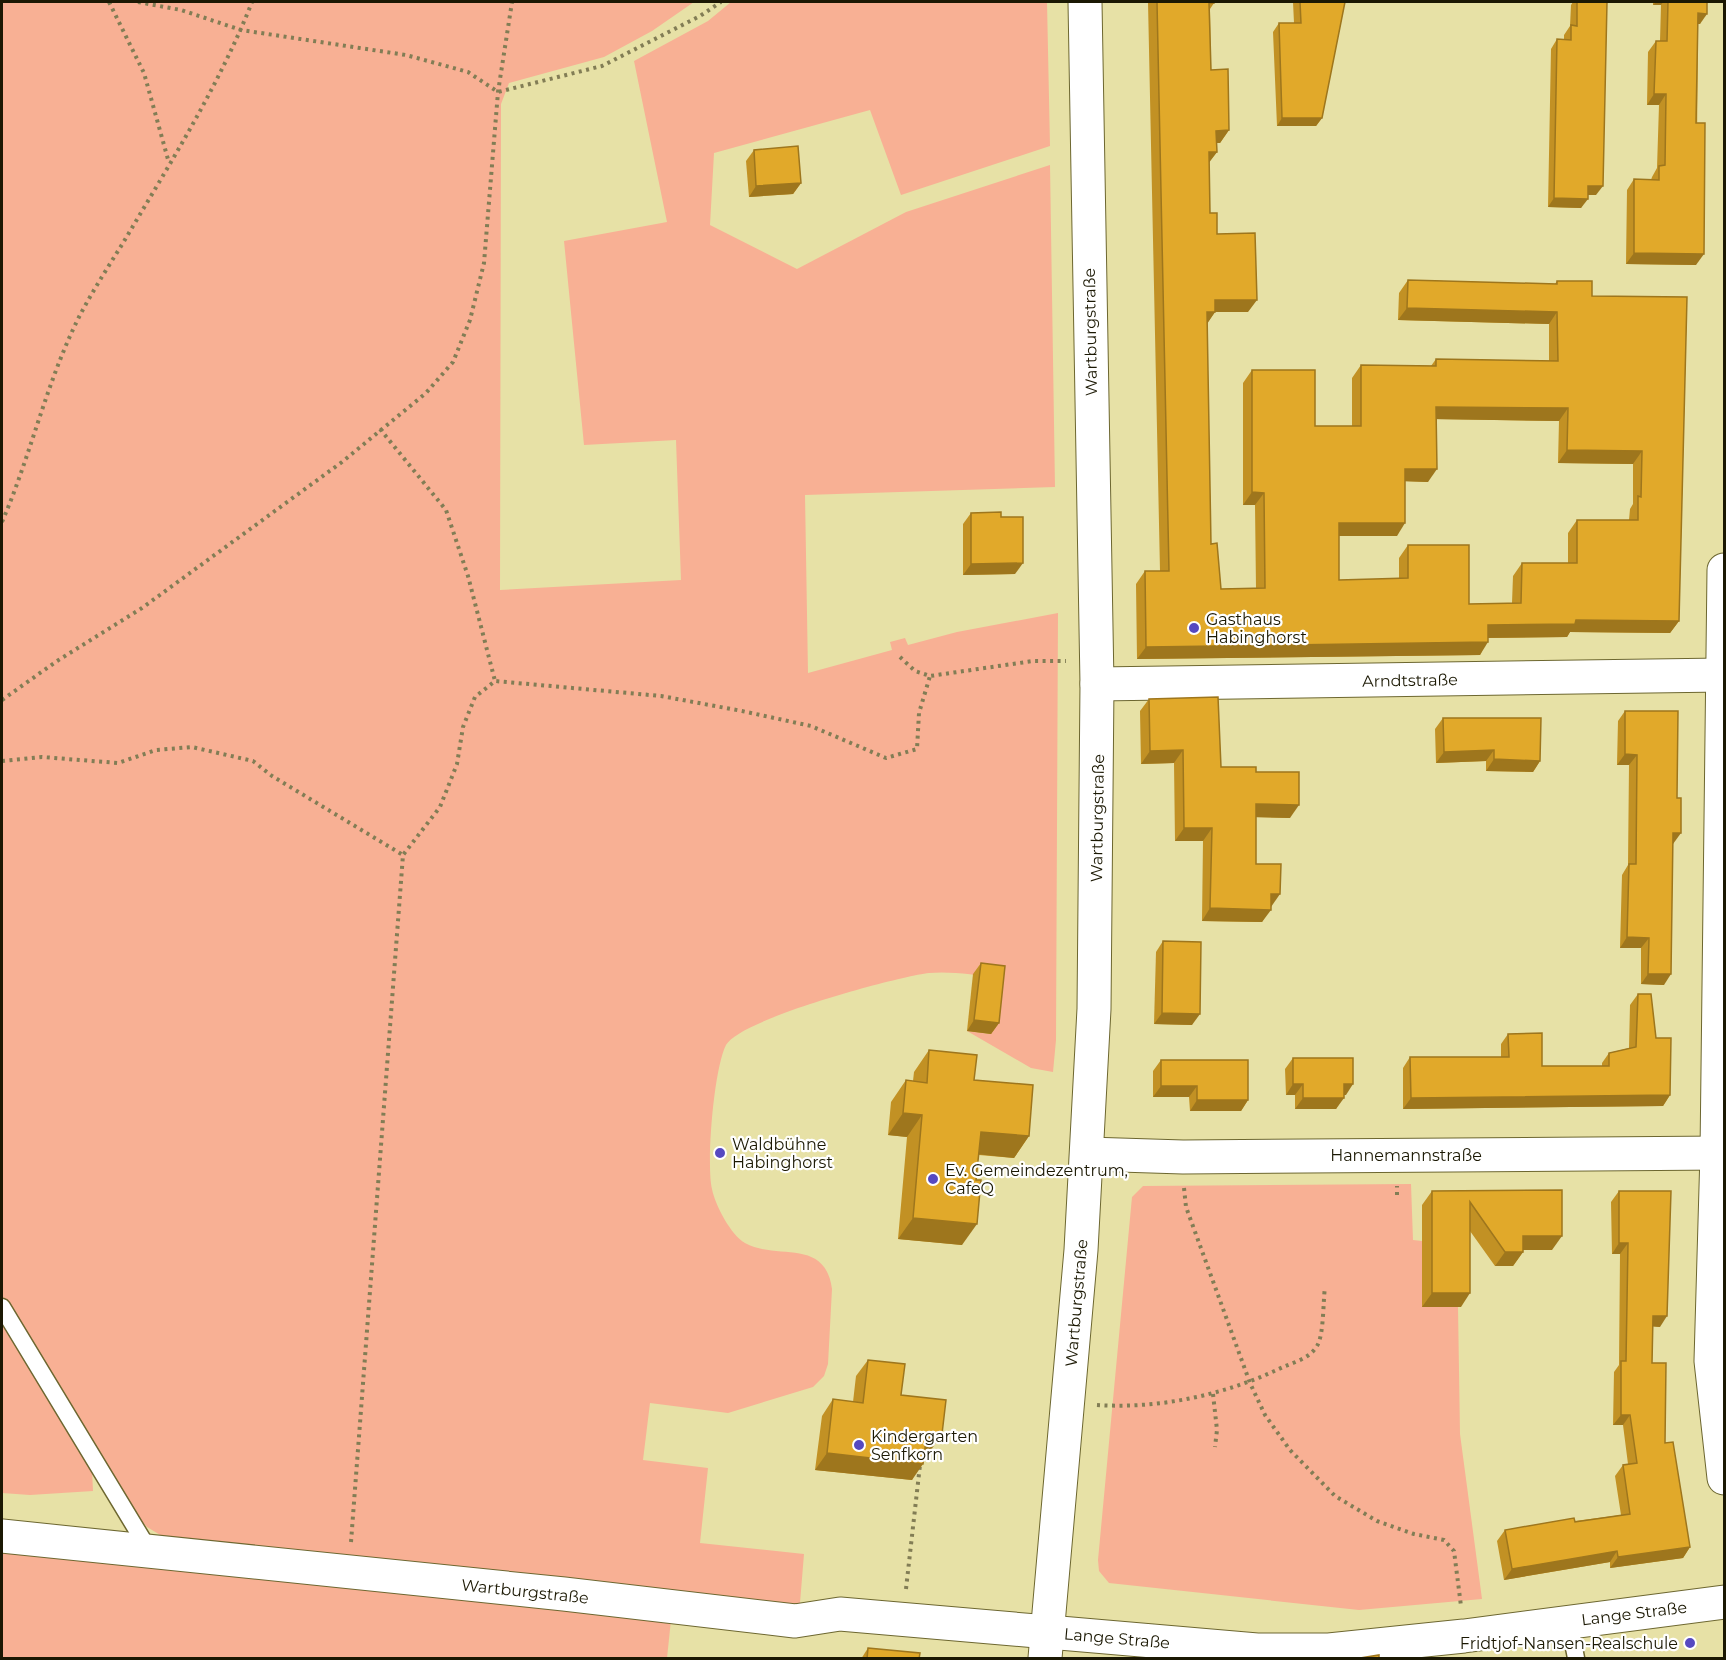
<svg xmlns="http://www.w3.org/2000/svg" width="1726" height="1660" viewBox="0 0 1726 1660" font-family="Montserrat,sans-serif">
<rect width="100%" height="100%" fill="#e7e1a6"/>
<g fill="#f8b094">
<path d="M2,2H694L652,31L604,57L509,83L501,104L500,590L681,580L676,440L584,445L564,241L667,222L634,61L708,21L731,2H1047L1050,146L901,195L870,110L714,153L710,225L797,269L906,212L1050,165L1055,487L805,495L808,673L892,650L890,642L905,638L908,645L957,632L1058,613L1056,1040L1053,1072L1031,1068L967,1031L991,1034L997,978C976,975 951,971 929,973C896,977 740,1019 726,1045C714,1068 706,1163 712,1189C715,1205 731,1235 745,1243C777,1261 825,1237 832,1289L828,1364L824,1376L813,1387L728,1413L650,1403L643,1460L708,1468L700,1543L804,1554L799,1615L167,1539L147,1527L132,1511L61,1387L2,1296Z"/>
<path d="M1411,1184L1413,1240L1422,1241L1458,1307L1460,1434L1482,1599L1359,1610L1109,1583L1099,1571L1098,1560L1132,1197L1143,1186Z"/>
<path d="M2,1320L92,1470L93,1491L30,1495L2,1493Z"/>
<path d="M2,1549L671,1620L667,1658H2Z"/>
</g>
<g fill="none" stroke-linecap="round" stroke-linejoin="round">
<defs>
<g id="service">
<path d="M2,1307L149,1550"/>
<path d="M1569,1622L1576,1658"/>
</g>
<g id="minor">
<path d="M1724,570L1717,1153L1711,1361L1724,1478"/>
<path d="M1097,684L1723,675"/>
<path d="M1088,1154L1183,1157L1724,1153"/>
<path d="M2,1536L564,1594L795,1621L840,1614L1048,1632"/>
</g>
<path id="tertiary" d="M1048,1632L1257,1650H1329L1464,1636L1724,1602"/>
<path id="secondary" d="M1045,1658L1081,1250L1094,1009L1097,684L1085,2"/>
</defs>
<use href="#service" stroke="#6d6730" stroke-width="19"/>
<use href="#minor" stroke="#6d6730" stroke-width="35"/>
<use href="#tertiary" stroke="#6d6730" stroke-width="35"/>
<use href="#secondary" stroke="#6d6730" stroke-width="35"/>
<g stroke="#827d55" stroke-width="4" stroke-dasharray="3 4.5" stroke-linecap="butt">
<path d="M109,2L144,73L169,163"/>
<path d="M138,2L181,10L241,30L406,55L468,72L498,92L602,66L700,16L721,2"/>
<path d="M380,429L446,510L468,576L495,681"/>
<path d="M2,522C31,455 46,383 79,317C92,292 108,267 123,243C169,165 219,86 252,2"/>
<path d="M900,657L915,671L930,676L1033,661H1066"/>
<path d="M2,700L57,661L142,608L342,462L426,393L453,362L470,320L484,263L498,92L512,2"/>
<path d="M2,761L42,757L118,763L156,750L192,747L253,761L272,776L403,855"/>
<path d="M1184,1188L1186,1207L1250,1383L1265,1415L1290,1450L1335,1496L1377,1521L1414,1534L1444,1540L1454,1551L1461,1606"/>
<path d="M1397,1195V1186"/>
<path d="M1213,1394L1217,1430L1215,1447"/>
<path d="M1097,1405C1160,1409 1225,1395 1283,1367C1295,1362 1310,1358 1317,1346C1324,1335 1323,1301 1325,1287"/>
<path d="M351,1542L403,855L440,807L457,764L463,727L475,697L495,681L661,696L742,711L811,726L886,758L917,749L919,713L930,676"/>
<path d="M906,1589L920,1465"/>
</g>
<use href="#service" stroke="#fff" stroke-width="16"/>
<use href="#minor" stroke="#fff" stroke-width="33"/>
<use href="#tertiary" stroke="#fff" stroke-width="33"/>
<use href="#secondary" stroke="#fff" stroke-width="33"/>
</g>
<g fill="#c29124" fill-rule="evenodd">
<path d="M1148,2H1214V3L1210,9L1211,70L1229,130L1220,143H1216L1217,152L1209,162L1210,213L1217,234L1248,312H1215L1207,323L1211,544L1221,589L1256,588L1255,505H1243V383L1252,370L1315,426H1352V378L1361,365L1431,366L1436,359L1549,361V324L1398,320L1399,293L1408,280L1555,284L1557,281L1592,296L1687,297L1679,621L1670,633L1570,632L1567,637L1488,638L1480,655L1137,659L1136,584L1145,571H1160ZM1437,419L1559,421L1558,463L1633,464V504L1630,509L1629,520H1577L1568,533V563H1522L1513,576L1512,603L1469,604L1408,545L1399,558V579L1339,580V536H1397L1405,481L1428,482Z"/>
<path d="M1293,2H1345L1322,118L1316,126H1277L1273,32L1279,23H1294Z"/>
<path d="M1573,2H1607L1596,195H1588L1581,208L1548,207L1551,49L1557,39L1564,40V35L1570,26L1571,5Z"/>
<path d="M1653,2H1707L1700,24H1698L1696,265L1626,264L1627,190L1634,179L1651,180L1652,177L1657,168L1659,105H1647L1648,52L1656,41H1660L1661,5H1653Z"/>
<path d="M754,150L801,183L793,194L749,197L746,161Z"/>
<path d="M971,513L1015,574L963,575V524Z"/>
<path d="M1149,699L1221,767L1256,772L1290,818L1256,817V864L1271,907L1262,922L1202,921L1203,841H1175L1174,763L1141,764L1140,711Z"/>
<path d="M1625,711L1673,844L1664,985L1641,984V948H1620L1622,875L1628,865L1629,765H1617L1618,721Z"/>
<path d="M1443,718L1540,761L1533,772L1486,771V761L1436,763L1435,729Z"/>
<path d="M1163,941L1192,1025L1154,1024L1156,952Z"/>
<path d="M981,963L999,1023L991,1034L967,1031L973,974Z"/>
<path d="M1638,994L1656,1038L1670,1095L1663,1106L1403,1109V1068L1410,1057H1501V1044L1508,1034L1542,1066H1602V1063L1609,1053L1629,1048L1630,1005Z"/>
<path d="M929,1050L974,1080L1029,1136L1014,1158L979,1155L962,1245L898,1239L907,1137L888,1135L891,1102L906,1080L913,1081L914,1072Z"/>
<path d="M1293,1058L1346,1095H1344L1336,1109H1295V1095H1286L1285,1069Z"/>
<path d="M1161,1060L1248,1100L1241,1111H1190L1189,1097H1153V1071Z"/>
<path d="M1562,1190L1552,1250H1523V1252L1513,1266H1495L1470,1231L1461,1307H1422V1205L1432,1191Z"/>
<path d="M1619,1191L1660,1327L1653,1326L1652,1363L1665,1443L1690,1547L1683,1558L1610,1568V1562L1504,1580L1497,1541L1505,1530L1621,1515L1615,1476L1623,1465L1628,1464L1623,1425H1613L1614,1372L1619,1365L1620,1254H1612L1611,1202Z"/>
<path d="M868,1360L901,1395L931,1450H925L912,1480L815,1470L822,1416L833,1399L853,1402L856,1376Z"/>
<path d="M868,1648L919,1659H861Z"/>
</g>
<g fill="#9e761d">
<path d="M1656,2H1663L1661,5H1653Z"/>
<path d="M1698,13L1707,14L1700,24H1690Z"/>
<path d="M1654,94H1666L1659,105H1647Z"/>
<path d="M1282,118H1322L1316,126H1277Z"/>
<path d="M1229,130L1220,143H1207L1216,131Z"/>
<path d="M1209,152H1217L1208,164Z"/>
<path d="M801,183L793,194L749,197L756,186Z"/>
<path d="M1588,186H1603L1596,195H1581Z"/>
<path d="M1554,198L1588,199L1581,208L1548,207Z"/>
<path d="M1634,253L1704,254L1696,265L1626,264Z"/>
<path d="M1215,300H1257L1248,312H1215L1207,324L1198,325Z"/>
<path d="M1407,308L1557,312L1549,324L1398,320Z"/>
<path d="M1436,407L1568,408L1559,421L1428,419Z"/>
<path d="M1567,450L1642,451L1633,464L1558,463Z"/>
<path d="M1405,469H1437L1428,482L1396,481Z"/>
<path d="M1252,492L1264,493L1255,505H1243Z"/>
<path d="M1339,523H1405L1397,536H1330Z"/>
<path d="M1023,563L1015,574L963,575L971,564Z"/>
<path d="M1576,620L1679,621L1670,633L1570,632L1567,637L1479,638L1488,625Z"/>
<path d="M1488,642L1480,655L1137,659L1146,647Z"/>
<path d="M1183,750L1174,763L1141,764L1150,751Z"/>
<path d="M1494,750L1486,761L1436,763L1444,752Z"/>
<path d="M1625,754L1637,755L1629,765H1617Z"/>
<path d="M1494,759L1540,761L1533,772L1486,771Z"/>
<path d="M1256,804L1299,805L1290,818L1247,817Z"/>
<path d="M1184,828H1212L1203,841H1175Z"/>
<path d="M1673,833H1681L1673,844Z"/>
<path d="M1271,894H1280L1271,907Z"/>
<path d="M1210,908L1271,910L1262,922L1202,921Z"/>
<path d="M1627,937L1649,938L1641,948H1620Z"/>
<path d="M1648,974H1671L1664,985L1641,984Z"/>
<path d="M1162,1013L1200,1014L1192,1025L1154,1024Z"/>
<path d="M974,1020L999,1023L991,1034L967,1031Z"/>
<path d="M1293,1084H1303L1295,1095H1286Z"/>
<path d="M1344,1084H1353L1346,1095H1336Z"/>
<path d="M1161,1086H1197L1189,1097H1153Z"/>
<path d="M1670,1095L1663,1106L1403,1109L1411,1098Z"/>
<path d="M1303,1098H1344L1336,1109H1295Z"/>
<path d="M1197,1100H1248L1241,1111H1190Z"/>
<path d="M903,1113L922,1115L907,1137L888,1135Z"/>
<path d="M981,1132L1029,1136L1014,1158L966,1153Z"/>
<path d="M913,1218L977,1224L962,1245L898,1239Z"/>
<path d="M1523,1236H1562L1552,1250H1513Z"/>
<path d="M1619,1243H1628L1620,1254H1612Z"/>
<path d="M1505,1252H1523L1513,1266H1495Z"/>
<path d="M1432,1293H1470L1461,1307H1422Z"/>
<path d="M1653,1316H1667L1660,1327L1645,1326Z"/>
<path d="M1621,1415H1630L1623,1425H1613Z"/>
<path d="M927,1432L942,1434L931,1450L915,1448Z"/>
<path d="M827,1453L923,1464L912,1480L815,1470Z"/>
<path d="M1690,1547L1683,1558L1610,1568L1618,1557Z"/>
<path d="M1617,1551L1610,1562L1504,1580L1512,1569Z"/>
</g>
<g fill="#e1a92a" stroke="#9e761d" stroke-width="1.5" fill-rule="evenodd">
<path d="M1157,2H1214V3H1209L1211,70L1228,69L1229,130L1216,131L1217,152H1209L1210,213H1217V234L1255,233L1257,300H1215V312H1207L1211,544L1217,543L1221,589L1265,588L1264,493L1252,492V370H1315V426H1361V365L1436,366V359L1558,361L1557,312L1407,308L1408,280L1557,284V281H1592V296L1687,297L1679,621L1576,620L1575,624L1488,625V642L1146,647L1145,571H1169ZM1436,407L1568,408L1567,450L1642,451L1641,497L1638,496V520H1577V563H1522L1521,603L1469,604V545H1408V578L1339,580V523H1405V469H1437Z"/>
<path d="M1300,2H1345L1322,118H1282L1279,23H1301Z"/>
<path d="M1577,2H1607L1603,186H1588V199L1554,198L1557,39L1571,40V25L1577,26Z"/>
<path d="M1668,2H1707V14L1698,13L1696,123H1705L1704,254L1634,253V179L1659,180V166L1665,165L1666,94H1654L1656,41H1667Z"/>
<path d="M798,146L801,183L756,186L754,150Z"/>
<path d="M1001,512V517H1023V563L971,564V513Z"/>
<path d="M1218,697L1221,767H1256V772H1299V805L1256,804V864H1281L1280,894H1271V910L1210,908L1212,828H1184L1183,750L1150,751L1149,699Z"/>
<path d="M1625,711H1678L1677,798H1681V833H1673L1671,974H1648L1649,938L1627,937L1629,864H1636L1637,755L1625,754Z"/>
<path d="M1443,718H1541L1540,761L1494,759V750L1444,752Z"/>
<path d="M1163,941L1201,942L1200,1014L1162,1013Z"/>
<path d="M981,963L1005,966L999,1023L974,1020Z"/>
<path d="M1638,994H1651L1656,1038H1671L1670,1095L1411,1098L1410,1057H1509L1508,1034L1542,1033V1066H1609V1053L1636,1047Z"/>
<path d="M929,1050L977,1055L974,1080L1033,1085L1029,1136L981,1132L976,1180H981L977,1224L913,1218L922,1115L903,1113L906,1080L927,1083Z"/>
<path d="M1293,1058H1353V1084H1344V1098H1303V1084H1293Z"/>
<path d="M1161,1060H1248V1100H1197V1086H1161Z"/>
<path d="M1562,1190V1236H1523V1252H1505L1470,1202V1293H1432V1191Z"/>
<path d="M1619,1191H1671L1667,1316H1653L1652,1363H1666L1665,1443L1673,1442L1690,1547L1618,1557L1617,1551L1512,1569L1505,1530L1574,1518L1575,1522L1630,1514L1623,1465L1637,1463L1630,1415H1621V1361H1626L1628,1243H1619Z"/>
<path d="M868,1360L905,1364L901,1395L946,1400L942,1434L927,1432L923,1464L827,1453L833,1399L863,1403Z"/>
<path d="M868,1648L920,1653L919,1659H867Z"/>
<path d="M1379,1655V1659H1354Z"/>
</g>
<g fill="#5649c1" stroke="#fff" stroke-width="2">
<circle cx="1194" cy="628" r="6"/>
<circle cx="720" cy="1153" r="6"/>
<circle cx="933" cy="1179" r="6"/>
<circle cx="859" cy="1445" r="6"/>
<circle cx="1690" cy="1643" r="6"/>
</g>
<g text-anchor="middle" stroke-width="4.5" stroke-linejoin="round" paint-order="stroke">
<g font-size="16" fill="#1b1803" stroke="#fff">
<text transform="translate(1090 332) rotate(-91)" y="6">Wartburgstraße</text>
<text transform="translate(1410 680) rotate(-1)" y="6">Arndtstraße</text>
<text transform="translate(1097 818) rotate(-89)" y="6">Wartburgstraße</text>
<text x="1406" y="1161">Hannemannstraße</text>
<text transform="translate(1076 1303) rotate(-85)" y="6">Wartburgstraße</text>
<text transform="translate(525 1591) rotate(6)" y="6">Wartburgstraße</text>
<text transform="translate(1634 1613) rotate(-7)" y="6">Lange Straße</text>
<text transform="translate(1117 1638) rotate(5)" y="6">Lange Straße</text>
</g>
<g font-size="16" fill="#1b1803" stroke="#fff" text-anchor="start">
<text x="1206" y="625">Gasthaus<tspan x="1206" dy="18">Habinghorst</tspan></text>
<text x="732" y="1150">Waldbühne<tspan x="732" dy="18">Habinghorst</tspan></text>
<text x="945" y="1176">Ev. Gemeindezentrum,<tspan x="945" dy="18">CafeQ</tspan></text>
<text x="871" y="1442">Kindergarten<tspan x="871" dy="18">Senfkorn</tspan></text>
<text x="1678" y="1649" text-anchor="end">Fridtjof-Nansen-Realschule</text>
</g>
</g>
<rect width="1726" height="1660" fill="none" stroke="#1b1803" stroke-width="6"/>
</svg>
